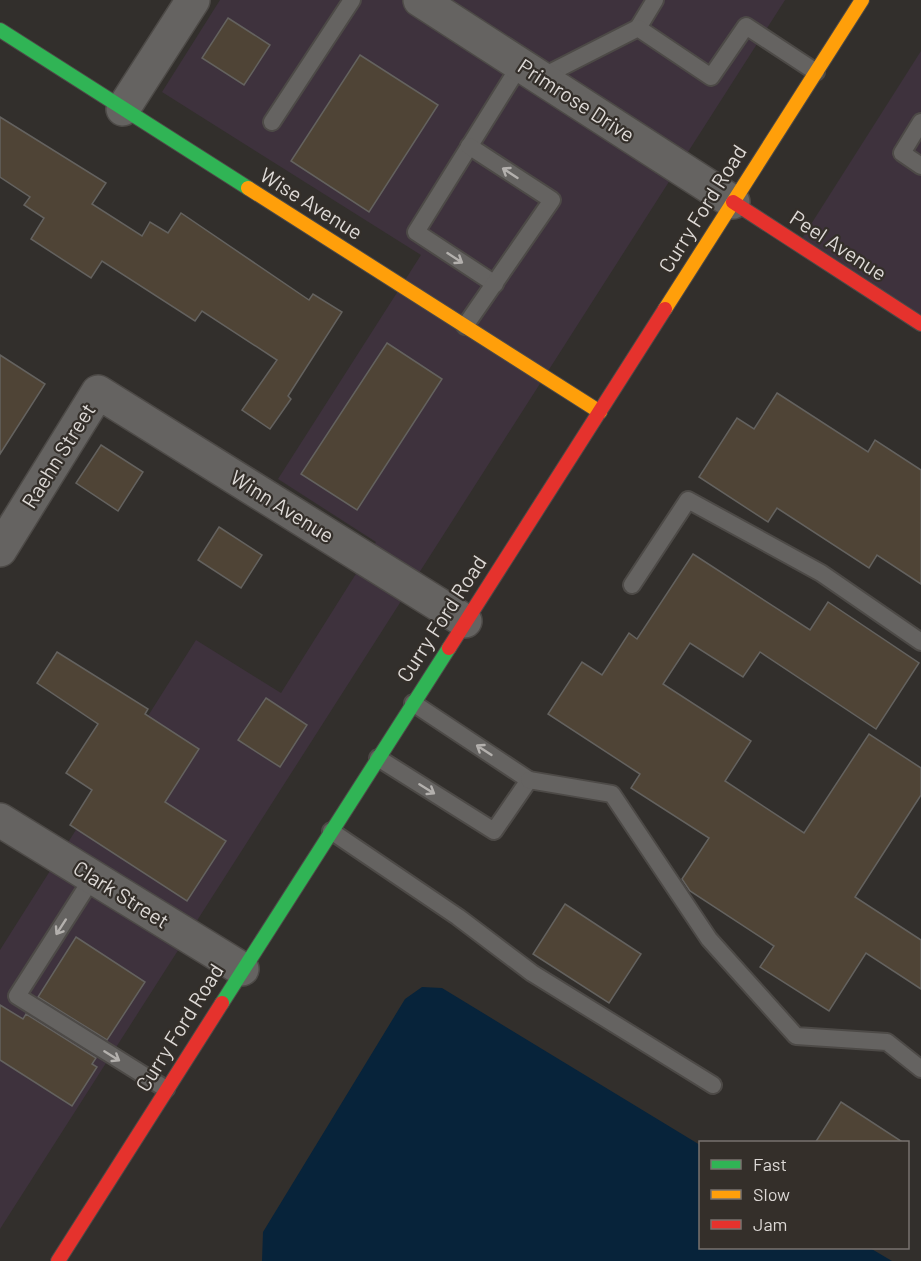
<svg xmlns="http://www.w3.org/2000/svg" width="921" height="1261" viewBox="0 0 921 1261" font-family="Barlow,sans-serif">
<rect width="100%" height="100%" fill="#322f2c"/>
<g fill="#3e323d">
<path d="M220,0H785L0,1229V950L196,640L281,693L376,542L278,479L421,255L162,92Z"/>
<path d="M921,51V317L801,240Z"/>
</g>
<path fill="#07233a" d="M422,987L442,988L700,1145V1248H870L892,1261H262L263,1232L405,999Z"/>
<g fill="#4f4436" stroke="#64625f" stroke-width="1.5">
<path d="M228,18L270,45L244,85L202,58Z"/>
<path d="M360,55L438,105L369,212L291,161Z"/>
<path d="M0,117L106,183L92,204L142,236L150,222L168,233L181,213L309,300L313,294L342,312L288,396L291,399L270,429L242,410L277,360L202,311L195,321L102,261L91,278L31,239L44,218L24,205L30,197L0,177Z"/>
<path d="M387,343L442,379L357,510L301,474Z"/>
<path d="M0,355L45,384L0,454Z"/>
<path d="M777,393L868,452L875,440L921,470V584L877,555L869,568L777,508L768,522L699,477L737,418L754,429Z"/>
<path d="M101,445L143,472L118,511L76,483Z"/>
<path d="M219,527L262,555L241,588L198,560Z"/>
<path d="M693,554L810,630L828,602L919,663L876,729L760,652L743,677L690,643L663,684L751,741L725,781L804,833L869,734L921,768V795L855,897L921,940V989L866,953L829,1011L760,967L774,946L690,891L682,879L709,838L631,788L640,774L548,714L582,662L602,675L629,633L637,639Z"/>
<path d="M57,652L148,709L145,714L199,749L165,802L226,841L187,901L70,825L92,790L66,773L98,724L37,683Z"/>
<path d="M266,698L307,725L280,767L238,740Z"/>
<path d="M565,904L641,954L609,1003L533,954Z"/>
<path d="M76,937L145,982L107,1040L38,997Z"/>
<path d="M0,1005L23,1019L26,1014L96,1058L92,1064L97,1067L72,1106L0,1060Z"/>
<path d="M841,1102L904,1143H815Z"/>
</g>
<g fill="none" stroke-linecap="round" stroke-linejoin="round">
<defs>
<g id="lane">
<path d="M638,28L655,0"/>
<path d="M540,78L638,28L711,77L746,26L816,72"/>
<path d="M272,122L352,0"/>
<path d="M921,122L902,153L921,166"/>
<path d="M495,284L416,232L520,65"/>
<path d="M465,326L552,200L469,146"/>
<path d="M632,585L688,500L821,573L921,642"/>
<path d="M378,758L494,831L529,780L413,703"/>
<path d="M529,780L612,794L709,939L796,1036L887,1042L921,1069"/>
<path d="M331,831L458,917L532,973L713,1085"/>
<path d="M93,877L17,996L166,1089"/>
</g>
<g id="street">
<path d="M420,0L733,202"/>
<path d="M123,109L193,0"/>
<path d="M0,550L98,392L465,621"/>
<path d="M0,820L242,969"/>
</g>
<g id="fast">
<path d="M0,30L248,188"/>
<path d="M222,1003L449,648"/>
</g>
<g id="slow">
<path d="M248,188L600,412"/>
<path d="M665,309L862,0"/>
</g>
<g id="jam">
<path d="M733,202L921,324"/>
<path d="M449,648L665,309"/>
<path d="M58,1261L222,1003"/>
</g>
</defs>
<use href="#lane" stroke="#4d4a47" stroke-width="20"/>
<use href="#street" stroke="#4d4a47" stroke-width="36"/>
<use href="#fast" stroke="#4d4a47" stroke-width="16"/>
<use href="#slow" stroke="#4d4a47" stroke-width="16"/>
<use href="#jam" stroke="#4d4a47" stroke-width="16"/>
<use href="#lane" stroke="#656361" stroke-width="16"/>
<use href="#street" stroke="#656361" stroke-width="33"/>
<use href="#fast" stroke="#30b455" stroke-width="14"/>
<use href="#slow" stroke="#ff9f0a" stroke-width="14"/>
<use href="#jam" stroke="#e5322d" stroke-width="14"/>
</g>
<defs><path id="oneway-shaft" d="M-6 0H5M1.5-3L5.5 0L1.5 3" fill="none" stroke-width="1.6" stroke-linecap="round" stroke-linejoin="round" transform="scale(1.5)"/></defs>
<g stroke="#b3b0ad">
<use href="#oneway-shaft" transform="translate(510 173) rotate(-147)"/>
<use href="#oneway-shaft" transform="translate(455 258) rotate(33)"/>
<use href="#oneway-shaft" transform="translate(484 750) rotate(-147)"/>
<use href="#oneway-shaft" transform="translate(427 789) rotate(32)"/>
<use href="#oneway-shaft" transform="translate(61 927) rotate(123)"/>
<use href="#oneway-shaft" transform="translate(112 1056) rotate(32)"/>
</g>
<g text-anchor="middle" stroke-width="4.5" stroke-linejoin="round" paint-order="stroke">
<g font-size="21" fill="#ddd9d6" stroke="#342f2a">
<text transform="translate(576 101) rotate(33)" y="7">Primrose Drive</text>
<text transform="translate(311 204) rotate(32)" y="7">Wise Avenue</text>
<text transform="translate(703 209) rotate(-58)" y="7">Curry Ford Road</text>
<text transform="translate(838 246) rotate(33)" y="7">Peel Avenue</text>
<text transform="translate(59 456) rotate(-58)" y="7">Raehn Street</text>
<text transform="translate(282 507) rotate(32)" y="7">Winn Avenue</text>
<text transform="translate(442 619) rotate(-57)" y="7">Curry Ford Road</text>
<text transform="translate(121 895) rotate(32)" y="7">Clark Street</text>
<text transform="translate(180 1028) rotate(-58)" y="7">Curry Ford Road</text>
</g>
</g>
<rect x="699" y="1141" width="210" height="108" fill="#342f2a" stroke="#78736f" stroke-width="1.5"/>
<rect x="711" y="1160" width="30" height="9" fill="#30b455" stroke="#78736f" stroke-width="1.5"/>
<text x="753" y="1171" font-size="18" fill="#ddd9d6">Fast</text>
<rect x="711" y="1190" width="30" height="9" fill="#ff9f0a" stroke="#78736f" stroke-width="1.5"/>
<text x="753" y="1201" font-size="18" fill="#ddd9d6">Slow</text>
<rect x="711" y="1220" width="30" height="9" fill="#e5322d" stroke="#78736f" stroke-width="1.5"/>
<text x="753" y="1231" font-size="18" fill="#ddd9d6">Jam</text>
</svg>
